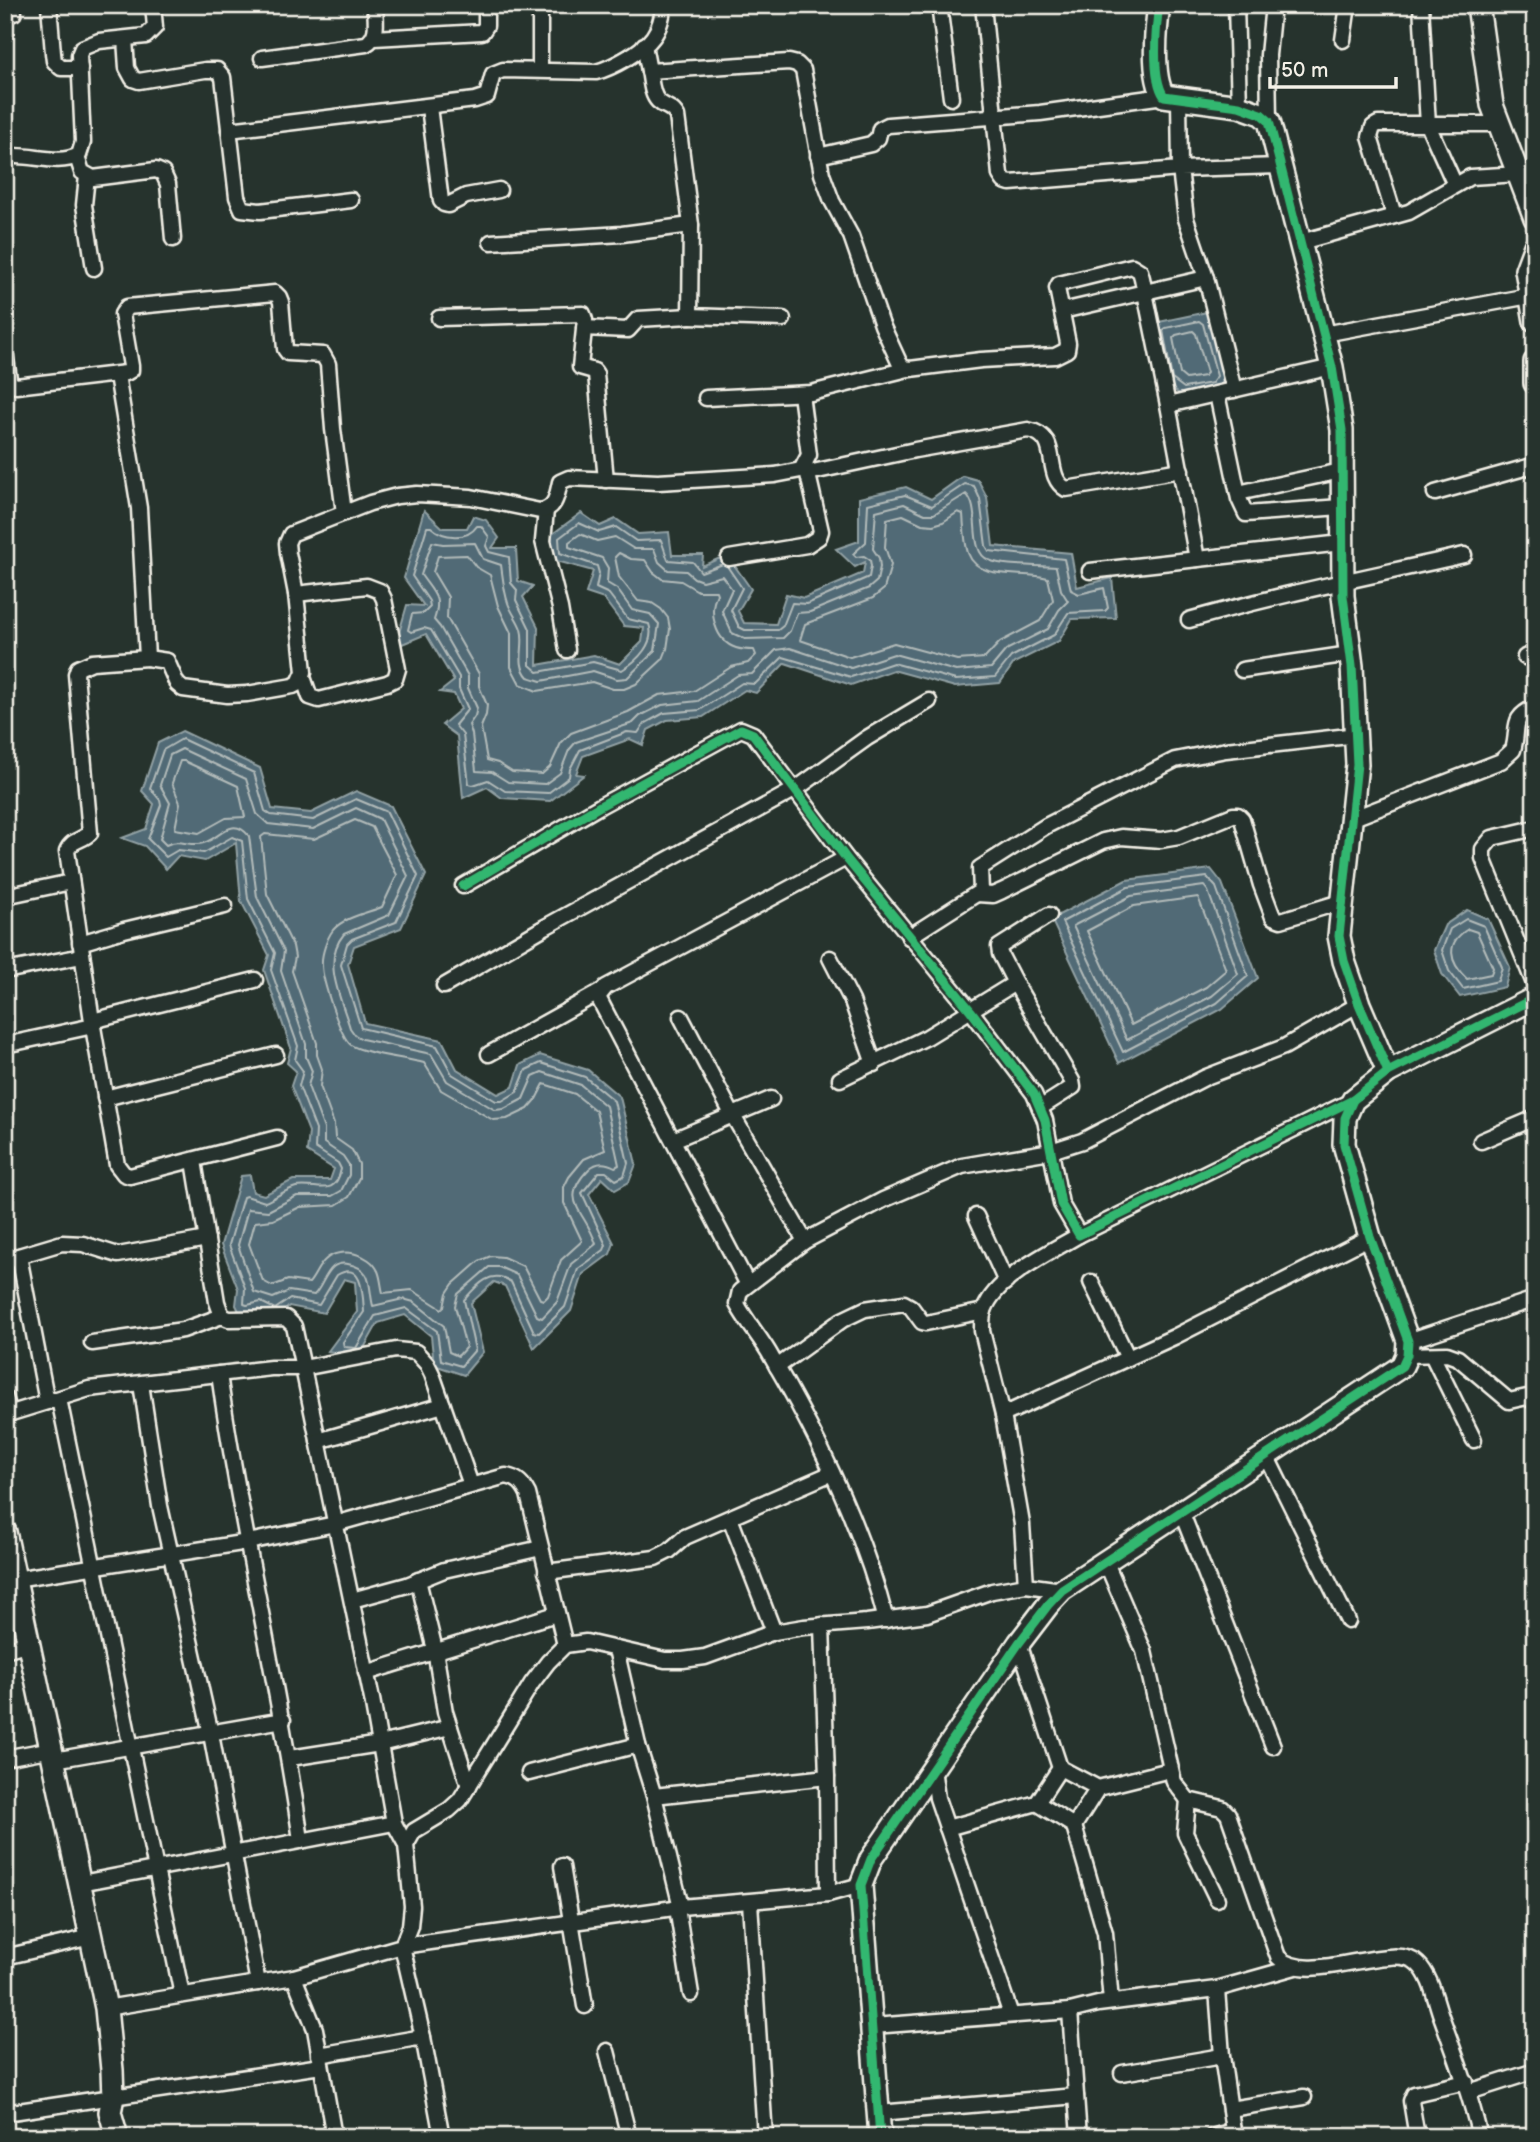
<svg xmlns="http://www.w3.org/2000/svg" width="1540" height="2142" viewBox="0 0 1540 2142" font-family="'Balsamiq Sans',sans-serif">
<rect width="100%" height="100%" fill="#26332d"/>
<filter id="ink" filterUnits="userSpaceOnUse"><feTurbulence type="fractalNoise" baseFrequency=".0143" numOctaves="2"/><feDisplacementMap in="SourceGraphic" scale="14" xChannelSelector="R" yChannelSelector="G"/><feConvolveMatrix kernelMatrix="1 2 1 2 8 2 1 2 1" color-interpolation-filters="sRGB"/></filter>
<g filter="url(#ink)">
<g fill="#516b76" stroke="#92a1a4" stroke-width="2">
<path d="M1207,312L1225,377L1217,390L1182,396L1166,384L1154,323Z"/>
<path d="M963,476L978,480L987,497L993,546L1071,553L1077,587L1112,578L1116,618L1072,619L1059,641L1014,663L1000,683L955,687L893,670L851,685L785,663L756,693L745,690L703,717L667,720L648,730L643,745L630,739L583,756L576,774L584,775L550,801L502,798L487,787L463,798L457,736L442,725L461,709L454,694L440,692L454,681L426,634L395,647L407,605L424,606L404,578L424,510L443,528H467L473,516L486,520L499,538L492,548H516L518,581L533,586L523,597L538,627L537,665L594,655L620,664L642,642L644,628L624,626L604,599L586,593L593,571L553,560L551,535L581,513L600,526L616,519L638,534L669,532L672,555H703L702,566L727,555L751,589L738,611L744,623L776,624L786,594L804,598L863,573L865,562L855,567L836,549L859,541V498L906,487L931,499Z"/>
<path d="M182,731L260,768L272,809L311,813L356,791L391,806L426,875L401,928L354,946L348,964L365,1023L442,1040L457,1069L498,1094L513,1087L520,1065L540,1055L588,1070L620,1097L636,1164L629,1182L615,1190L602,1178L589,1194L614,1243L610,1254L583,1274L571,1311L534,1348L505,1286L494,1282L471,1303L483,1352L464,1375L434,1365L431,1336L405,1315L378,1323L359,1357L328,1351L357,1312L355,1282L344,1279L324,1313L289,1306L277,1319L259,1309L241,1315L236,1305L238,1289L221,1245L241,1176L250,1175L253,1192L264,1195L293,1180H330L334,1169L307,1152L309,1132L291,1086L296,1071L287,1063L291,1048L264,970L269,955L241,901L236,843L205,861L178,856L166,869L145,846L122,838L146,829L154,804L142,791L158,743Z"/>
<path d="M1211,869L1222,883L1258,978L1222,1009L1119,1063L1051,919L1126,880Z"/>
<path d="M1467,910L1488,919L1510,967L1505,987L1460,997L1442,974L1434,950L1445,925Z"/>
</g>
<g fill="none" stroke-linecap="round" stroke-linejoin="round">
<g stroke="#b3bbba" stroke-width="2">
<path d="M1199,321L1203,324L1217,376L1212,383L1184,388L1172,379L1163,330L1166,328Z"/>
<path d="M1193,331L1196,334L1207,373L1204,376L1186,379L1180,374L1173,338L1176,335Z"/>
<path d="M966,494C982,508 967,552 989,560C1004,567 1038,565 1056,567L1061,590L1068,601L1059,610L1048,629L1006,650L991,668L956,671L894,654L851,668L790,648L776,650L752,674L738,675L698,701L662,705L640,716L633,723L576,742L569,750L560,773L545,784L508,782L492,772L476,771L472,734L469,725L475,716L477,708L468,688V676L440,627L434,620C442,597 434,594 421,575L432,542L443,544L475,543L483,559L501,565C503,579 504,591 508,603C511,612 518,620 521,629C526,645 515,663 528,677L541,681L593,671L617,679L627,678L655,651L659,624L650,614L632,610L617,589L607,583L608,568L602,558L569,547V542L580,534L597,541L615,537L634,549H654L659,562L668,570L686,571L694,578L702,581L722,576L732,589L722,611L732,633L745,639L783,638L790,631L797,613L810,612L869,588L877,581L880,567L879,558L873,549L876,511L904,504L925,514H934Z"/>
<path d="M958,512L963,514C964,527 964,541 968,553C979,583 1025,570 1048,578L1053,600L1040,621L1000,642L985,658L957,660L894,643L850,657L800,640L805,624L873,598L884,589L891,565L885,547L887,519L903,515L922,524L933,525L943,522Z"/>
<path d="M619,553L631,559L645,560L653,572L662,579L681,581L698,591H716L717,594C708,612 715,641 736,648C742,650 748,650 754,650L756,655L748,663L731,667L694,691L659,695L628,712L571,733L561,743L550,767L542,774L512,772L498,763L487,760L481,727L486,715L487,705L479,686V674L447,618L448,597L433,572L438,556L467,555L476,567L490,575L498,606L511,633V667L520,684L537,691L592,682L613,689H624L636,684L663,659L667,649L670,629L668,618L661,609L652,603L638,601L619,577L615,557Z"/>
<path d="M723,564L701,572L693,562L668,560L661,540L636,541L616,527L599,532L579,523L559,538L560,553L597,566L599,573L596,588L609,594L628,619L649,624C656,643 637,661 622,670L593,662L538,672L530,665V629L516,600L517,590L511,583L509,557L489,552L486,546L489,537L481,526H477C467,541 443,538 431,527H427L412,576L429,601L430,607L424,613L412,614L408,630L411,632L424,628L431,630L459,677V689L468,709L455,725L463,735L469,784L473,785L488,780L505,791L548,793L569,777L570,769L580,750L627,732L638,733L644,724L664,713L700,710L742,683L755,684L783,657L851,677L893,663L956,680L995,677L1011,657L1054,635L1068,613L1105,611L1108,608L1104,588L1079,594L1071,590L1064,559L989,551L986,546L980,499L974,486L965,484L932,506L905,495L868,504L866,542L853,554L856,557L864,556L870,560L871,566L869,577L807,604L792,603L783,626L778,630H745L739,627L731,610L742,588L727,566"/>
<path d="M182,739L254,773L265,811L271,815L313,820L356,799L387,812L418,876L396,922L352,939L347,944L341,965L361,1028L437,1046L452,1074L496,1101H502L517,1092L526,1070L541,1063L585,1077L614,1101L628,1163L624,1176L616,1180L606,1172H599L582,1193L606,1245L604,1250L578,1269L565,1307L539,1333L534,1332L511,1282C491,1268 477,1285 464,1300L475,1350L461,1366L441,1360L437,1331L406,1308L375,1316L356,1348L344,1347L343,1342L364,1312C363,1297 363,1259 337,1275L319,1305L290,1299L275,1309L261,1302L247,1305L244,1304L245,1288L229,1245L243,1197L246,1196L265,1202C275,1198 285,1190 296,1187C317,1183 335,1199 341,1169L338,1163L315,1148L316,1130L299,1086L303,1071L295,1060L298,1046L271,970L275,953L248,899L242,841L232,837L204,853L178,850L166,857L148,839L161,805L160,800L150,788L163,750Z"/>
<path d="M182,749L246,779L257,814L268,824L313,829L356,808L380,819L408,876L389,915L344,934C321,961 341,998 350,1028L355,1035L362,1039L431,1054L447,1081L495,1110L504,1109L523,1099L533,1076L542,1072L581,1085L606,1106L619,1165L615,1167C606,1162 597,1161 589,1169C557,1201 586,1211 596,1244L571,1264L557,1302L542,1318L537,1316L517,1275L499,1267H489L458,1294L455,1306L466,1347L458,1356L449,1352L444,1326L414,1302L403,1299L373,1306C368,1287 374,1269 348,1264C343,1263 337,1264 333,1267C324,1275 322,1287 314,1295L289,1291L273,1298L254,1292L238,1245L248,1209L268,1211L297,1196H332L341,1191L349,1175V1165L343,1156L324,1143V1129L308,1086L312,1071L306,1057V1044L281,971L284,951L257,897L249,836C230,813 218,843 199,844C186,845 179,839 166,845L160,839L170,803L160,785L170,755Z"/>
<path d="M180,761H184L238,786L245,817L226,818L199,833L175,829L180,803L172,783Z"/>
<path d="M355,820L372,827L397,875L382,907C367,913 344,917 333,930C327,938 321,955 322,965C322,979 340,1037 351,1045C365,1054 406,1058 424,1063L441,1090L493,1120L507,1119L528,1109L535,1101L544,1084L575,1094L596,1111L605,1150L584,1159L569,1177L564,1187V1203L582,1241L561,1260L548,1296L544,1300L540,1299L523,1266L503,1257L491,1256L479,1261L453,1284L447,1293L444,1307L442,1309L412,1290L383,1293C381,1286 381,1278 378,1271C370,1253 340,1246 325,1260C318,1266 315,1276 309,1283L288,1280L272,1286L263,1281L249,1244L255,1222L273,1220L300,1207L336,1205L349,1197L359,1178V1164L352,1150L335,1138L334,1124L320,1086L322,1069L317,1055V1043L292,971L295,957L293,946L267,894L261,837L265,834L314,839Z"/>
<path d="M1207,877L1216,887L1248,976L1217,1003L1123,1052L1062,922L1128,887Z"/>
<path d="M1204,886L1208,891L1238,974L1212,996L1127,1040L1073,926L1131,896Z"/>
<path d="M1198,897L1226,970L1206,987L1131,1025L1087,931L1134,906Z"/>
<path d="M1466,919L1484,926L1502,967L1498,981L1463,989L1449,971L1442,950L1450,929Z"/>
<path d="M1468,929L1477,932L1493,968L1491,974L1467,979C1449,962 1445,943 1468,929Z"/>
</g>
<defs>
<g id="street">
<path d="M13,5L14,13"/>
<path d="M49,5L53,53L54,61L61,68H80"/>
<path d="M939,5L951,98"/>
<path d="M983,5L1000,175L1004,181L1010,183L1180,169L1179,99"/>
<path d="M1236,5L1239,106"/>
<path d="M1421,5L1428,125L1455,185"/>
<path d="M374,38L482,32L486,26V5"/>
<path d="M125,39L127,68L133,79L139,81L205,70H217L223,77L237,197L242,209L260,211L351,200"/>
<path d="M1343,40L1348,5"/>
<path d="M644,45L649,71L789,62L797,64L803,70L822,174L832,201L851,236L882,325L899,362L903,368L910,369L981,360L1055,356L1067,350L1068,343L1057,288L1059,284L1132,266L1140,271L1142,278L1168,405L1332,367"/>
<path d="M262,58L366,44C380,36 375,19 375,5"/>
<path d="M540,70V5"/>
<path d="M649,71C651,79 651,94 658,101C665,108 672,106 677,116L691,225L690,316L783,319"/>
<path d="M429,107L441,201L444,204L448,205L466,196L499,190"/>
<path d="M1269,121L1268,55L1273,5"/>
<path d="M229,130L475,100L487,96L493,74L503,70L596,72C612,68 643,51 653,37C660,28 662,16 664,5"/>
<path d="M818,156L871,144L878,138L880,129L888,125L1040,113L1164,96"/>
<path d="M5,157C30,152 55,167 79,155L83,142L79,55L82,48L99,41L146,36L155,27L153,5"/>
<path d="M77,157L82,172L93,178L156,170L163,173L168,184L173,239"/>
<path d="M87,176L84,205L94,268"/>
<path d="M1394,215L1370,137L1373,127L1378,124H1499"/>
<path d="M491,242L622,234L691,225"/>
<path d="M1301,242L1409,212L1470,177L1519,174L1535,170"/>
<path d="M1062,311L1206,278"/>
<path d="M439,318L583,314L585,320L580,367L594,371L596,374L606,480"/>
<path d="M584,328L628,330L638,319L690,316"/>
<path d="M1324,334L1529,296"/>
<path d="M5,351L9,379L11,384L16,386L126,373L131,370V366L122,314L127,307L275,293L279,297L281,302L285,349L288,353L323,355L328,364L333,429L344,513"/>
<path d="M117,375L139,508L147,658L92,662L78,668L76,674L90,833C82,841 72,839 67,851L92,1021L117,1165L124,1174L130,1176L277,1138"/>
<path d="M1234,390L1206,278L1186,219L1180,169L1281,166"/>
<path d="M1217,394L1239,499L1246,514L1341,507"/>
<path d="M706,398L811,393L908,369"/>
<path d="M1168,405L1197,559"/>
<path d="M808,473L915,450L1028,430C1063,436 1042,475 1066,489L1181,470"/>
<path d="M1238,493L1341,471"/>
<path d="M1435,493L1535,465"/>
<path d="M546,510L543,541L560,608L567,650"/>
<path d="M729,558L807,545L819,537L821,531L806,466"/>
<path d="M1090,571L1342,543"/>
<path d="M296,594L367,586L380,591L384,599L398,669L395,679L387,683L319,700L310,697L303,677"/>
<path d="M1189,620C1280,594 1372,576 1464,555"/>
<path d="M1525,657L1535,652"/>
<path d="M147,658L167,661L177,684L183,689L227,695L247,694L293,686L299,683L304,672L296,594L288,553L287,543L291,534L370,503L397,496L417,494L471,497L540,511C556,509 557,495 560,482L569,478L658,482L775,475L801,470L809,455L801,394"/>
<path d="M1242,670L1350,654"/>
<path d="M1351,819L1501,761L1513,750C1520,727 1509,719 1535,707"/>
<path d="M1535,828L1492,838L1483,849V858L1535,986"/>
<path d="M463,886L600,806L741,729L753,734L846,858L971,1011L1034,1094L1045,1120L1061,1204L1079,1235L1353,1100"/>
<path d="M977,894L993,895L1002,891L1103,841L1121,837L1161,840L1179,837L1233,815H1238L1242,819L1261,885L1273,917L1281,920L1341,902"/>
<path d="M5,896L71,882"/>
<path d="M909,937L981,891L980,868L1046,826L1175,760L1226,750L1357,735"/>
<path d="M80,943L124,930L225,906"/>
<path d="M830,958L852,1001L874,1064"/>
<path d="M5,971L82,956"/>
<path d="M444,986L545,927L796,789L867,738L929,701"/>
<path d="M681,1017L732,1114L805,1241"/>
<path d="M92,1021L255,980"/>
<path d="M5,1045L93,1026"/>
<path d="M489,1054L600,992"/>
<path d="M840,1079L927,1037L1015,983"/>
<path d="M105,1098L276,1055"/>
<path d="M1040,1108L1073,1087L1072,1081L1015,983L1000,954L999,947L1049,915"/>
<path d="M673,1140L771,1099"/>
<path d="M1481,1141L1535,1118"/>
<path d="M194,1161L217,1302L222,1316L229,1319L286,1318L294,1326L303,1368L396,1350L416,1352L427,1364L432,1374L471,1485"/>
<path d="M976,1216L1006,1282"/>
<path d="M19,1256L47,1402"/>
<path d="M5,1260L62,1243L83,1244L118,1255L207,1239"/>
<path d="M1091,1282L1128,1358"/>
<path d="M747,1283L598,997L606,987L846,858"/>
<path d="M1408,1341L1535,1299"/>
<path d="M92,1343L183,1330L222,1316"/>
<path d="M1407,1355L1447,1354L1458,1358L1509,1401L1527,1397L1535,1403"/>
<path d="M1432,1355L1474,1440"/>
<path d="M777,1367L842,1320L865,1309L904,1303L911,1307L922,1322L926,1323L984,1311"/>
<path d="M219,1374C241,1531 279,1684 301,1840"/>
<path d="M141,1384L160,1506L211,1734L258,1983"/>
<path d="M5,1397L10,1414"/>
<path d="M59,1399L182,1995"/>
<path d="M5,1415L89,1389L271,1368H303L372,1699L394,1823L406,1845"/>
<path d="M1003,1415L1174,1337L1370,1237"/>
<path d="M318,1441L443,1405"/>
<path d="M1266,1455L1348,1621"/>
<path d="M1181,1511L1273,1746"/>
<path d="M730,1518L774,1632"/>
<path d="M1105,1560L1144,1651L1174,1782L1188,1800L1222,1808L1228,1814L1278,1957C1309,1988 1393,1939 1418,1964C1430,1975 1435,1998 1440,2013C1455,2054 1470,2094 1480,2137"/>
<path d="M546,1572L655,1558L669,1551L685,1537L832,1473"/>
<path d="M15,1579L248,1542L335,1524L506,1476C518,1478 523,1484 528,1494L565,1645"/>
<path d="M418,1580L435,1650L445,1712L469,1786"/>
<path d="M1026,1585L1022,1524L1003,1415L982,1331C982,1321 982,1312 987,1304C1002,1275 1052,1251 1079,1235"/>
<path d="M352,1600L407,1585L444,1570L541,1548"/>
<path d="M886,1620C862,1527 820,1440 772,1358C762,1339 747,1323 737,1304L740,1291L805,1241L883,1200L962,1166L1051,1151L1082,1141L1206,1077L1284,1047L1359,1004"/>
<path d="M1019,1643L1060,1768"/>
<path d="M5,1650L29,1643"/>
<path d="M366,1673L556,1614"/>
<path d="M638,1745L654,1796L681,1907"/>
<path d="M5,1758L52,1749"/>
<path d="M290,1758L380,1744L450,1727"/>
<path d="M54,1760L283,1720"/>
<path d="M933,1768L937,1798L1011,2015"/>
<path d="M529,1773L638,1745L616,1649"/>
<path d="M827,1777L828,1894"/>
<path d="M654,1796L827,1777L822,1625"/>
<path d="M1188,1800L1185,1833L1217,1899"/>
<path d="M1037,1803L1074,1826L1098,1788"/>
<path d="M1074,1826L1105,1933L1111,2002"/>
<path d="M947,1828L1037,1803L1060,1768L1098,1788L1170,1770"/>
<path d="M562,1866L585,2006"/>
<path d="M81,1883L394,1823"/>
<path d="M750,1902L765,2137"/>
<path d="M677,1908L691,1994"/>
<path d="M5,1957L91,1937"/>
<path d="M106,2008L294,1977"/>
<path d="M1070,2011L1079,2137"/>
<path d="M873,2026L1070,2011L1098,2004L1217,1989"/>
<path d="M607,2051L629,2137"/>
<path d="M319,2055L423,2037"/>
<path d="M1122,2073L1222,2056"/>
<path d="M1469,2092L1535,2071"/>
<path d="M1230,2109L1304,2097"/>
<path d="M5,2113L321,2066"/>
<path d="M879,2113L1076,2096"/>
<path d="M334,2137L315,2029L294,1977L402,1946L410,1926L412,1906L406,1845L414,1831L449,1810L460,1800L532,1683L548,1662L565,1645L586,1642L665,1660H683L705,1657L774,1632L804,1627L867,1622L927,1614L992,1591L1026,1585L1062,1590"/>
<path d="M442,2137L423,2037L402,1946L681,1907L828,1894L861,1885"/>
<path d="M1212,2137L1233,2131"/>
<path d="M1234,2137L1222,2056L1217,1989L1295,1967"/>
<path d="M1417,2137L1411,2101L1414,2094L1466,2082"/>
</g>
<g id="secondary">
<path d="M1159,5C1156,27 1151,77 1164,96L1239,106L1261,114L1269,121L1332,367L1342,430L1343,596L1352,666L1357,764L1339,936L1344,961L1359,1004L1388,1072"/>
<path d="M1478,5L1492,105L1535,218"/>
<path d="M1535,246L1526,270L1535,321"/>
<path d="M1535,362V383"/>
<path d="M5,1532L106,2008L112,2070L113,2097L110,2112L117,2137"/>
<path d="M880,2137L861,1885L871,1859L1019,1643L1048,1605L1062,1590L1402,1366L1407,1355L1408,1341L1370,1237L1344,1144L1345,1118L1353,1100L1388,1072L1535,998"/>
</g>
</defs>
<use href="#street" stroke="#f4f1e8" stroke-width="19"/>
<use href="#secondary" stroke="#f4f1e8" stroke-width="26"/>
<use href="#street" stroke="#26332d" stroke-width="14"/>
<use href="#secondary" stroke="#26332d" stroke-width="21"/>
<defs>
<g id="cycleway">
<path d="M1159,5C1156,27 1151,77 1164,96L1239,106L1261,114L1269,121L1332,367L1342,430L1343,596L1352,666L1357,764L1339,936L1344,961L1359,1004L1388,1072"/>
<path d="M463,886L600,806L741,729L753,734L846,858L971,1011L1034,1094L1045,1120L1061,1204L1079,1235L1353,1100"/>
<path d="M880,2137L861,1885L871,1859L1019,1643L1048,1605L1062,1590L1402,1366L1407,1355L1408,1341L1370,1237L1344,1144L1345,1118L1353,1100L1388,1072L1535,998"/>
</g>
</defs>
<use href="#cycleway" stroke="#26332d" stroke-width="13"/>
<use href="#cycleway" stroke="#33b770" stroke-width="9"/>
</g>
</g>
<rect width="1540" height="2142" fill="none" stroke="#26332d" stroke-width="28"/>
<rect x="14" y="14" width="1512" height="2114" fill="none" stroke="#f4f1e8" stroke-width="2.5" filter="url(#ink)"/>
<path d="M1270 77v10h126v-10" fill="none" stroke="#f4f1e8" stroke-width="3.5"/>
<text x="1281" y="77" font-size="21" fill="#f4f1e8" stroke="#26332d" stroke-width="5" paint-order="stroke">50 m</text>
</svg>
